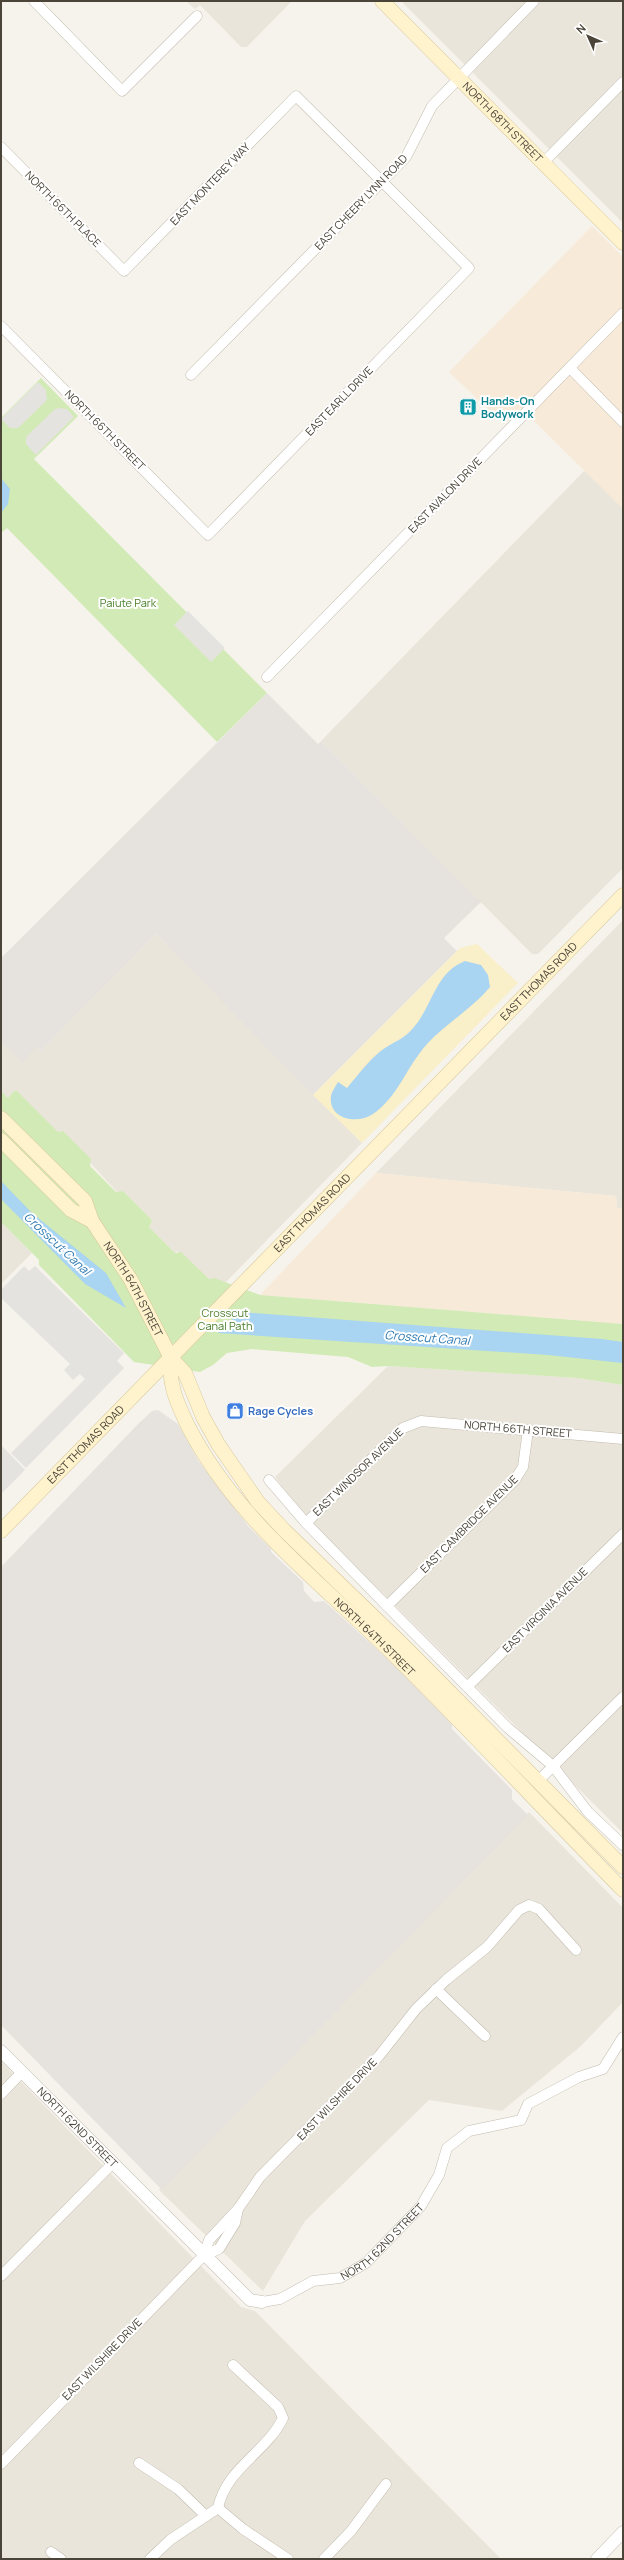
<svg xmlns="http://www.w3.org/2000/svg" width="624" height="2560" viewBox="0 0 624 2560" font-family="Manrope,sans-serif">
<rect width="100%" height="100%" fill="#f6f3ec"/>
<g fill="#eae5da">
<path d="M186,1H292L247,47H241L200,5L195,9Z"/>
<path d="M402,1H623V223L403,3Z"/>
<path d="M585,470L623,508V868L538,954H532L321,741Z"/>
<path d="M623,920V1209L617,1208L616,1196L376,1173Z"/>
<path d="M156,934L362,1143L225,1283L209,1279L177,1251L175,1253L149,1227L152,1221L150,1218L123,1191L117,1192L61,1131L58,1133L14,1091L8,1098L1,1091V1044L3,1043L37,1047L41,1051Z"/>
<path d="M1,1222L32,1253L1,1284Z"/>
<path d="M388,1366L578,1378L623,1385V1833L302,1513L275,1477Z"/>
<path d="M529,1812L623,1908V2002L581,2046L502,2111L429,2100L305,2221L263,2291L159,2190Z"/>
<path d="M1,2061L241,2307L255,2311L501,2559H1Z"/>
</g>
<g fill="#f7ead8">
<path d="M592,226L623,257V509L521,408L504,424L449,372Z"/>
<path d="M376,1173L616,1196L617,1208L623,1209V1324L260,1295Z"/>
</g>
<g fill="#e6e2dd">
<path d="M267,693L318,744L321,741L481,902L444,938L457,951L313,1095L156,934L41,1051L37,1047L22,1062L1,1043V958Z"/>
<path d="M158,1410L178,1424L199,1462L249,1527L271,1549V1552L303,1582L304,1591L314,1602L324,1601L391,1662L452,1724V1729L512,1790V1799L528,1815L162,2190L1,2025V1567L138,1424L152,1411Z"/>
</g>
<g fill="#d2eab5">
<path d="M41,378L78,416L34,459L267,693L217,742L7,528L1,533V418Z"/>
<path d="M1,1091L8,1098L14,1091H17L58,1132L63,1131L91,1159L90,1166L116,1192L123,1191L150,1218L152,1221L149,1227L175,1253L181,1252L209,1279L214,1278L260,1295L623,1324V1385L578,1378L388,1366L372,1367L348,1357L252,1349L227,1353L213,1365L200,1372L134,1362L39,1265V1260L1,1222Z"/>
</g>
<path fill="#f9efc9" d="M477,944L518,983L362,1143L313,1095L460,948Z"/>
<g fill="#e5e3e0">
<path d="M38,382L46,390L47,400L18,428H10L1,419Z"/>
<path d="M60,408L67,409L74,417L36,455L26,444V437L55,409Z"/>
<path d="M188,611L225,648L211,662L174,625Z"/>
<path d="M24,1266L29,1271L35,1266L124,1353L117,1361L124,1368L26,1468L11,1453L85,1379L80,1374L73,1380L64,1370L70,1364L1,1298V1290Z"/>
<path d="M1,1445L25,1470L1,1494Z"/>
</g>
<g fill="#a9d4f2">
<path d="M1,478L10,489L8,504L1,513Z"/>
<path d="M465,961L481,965L488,975L490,987C472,1009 446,1023 427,1044C407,1066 398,1097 373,1114C357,1125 328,1119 331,1096C332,1091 336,1086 338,1082L347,1088C358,1075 368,1061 382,1050C393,1042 405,1039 414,1027C433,1005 435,973 465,961Z"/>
<path d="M1,1181L32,1213L106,1273L126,1308L85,1284L1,1199Z"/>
<path d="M240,1312L602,1339L623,1342V1363L548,1355L218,1333Z"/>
</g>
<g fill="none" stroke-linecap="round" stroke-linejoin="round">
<defs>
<g id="minor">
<path d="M34,1L122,91L197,16"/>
<path d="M1,147L124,271L296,96L469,268L208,535L1,326"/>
<path d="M543,163L623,82"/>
<path d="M570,368L623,422"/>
<path d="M191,375L406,157L432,106L534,1"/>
<path d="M267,677L623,313"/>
<path d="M269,1480L306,1523L387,1606L508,1728L553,1766L588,1812L623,1845"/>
<path d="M306,1523L403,1428L421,1421L623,1439"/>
<path d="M387,1606L514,1481L523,1467L528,1430"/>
<path d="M467,1687L623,1534"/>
<path d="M538,1781L623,1697"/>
<path d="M436,1989L485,2036"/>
<path d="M1,2094L22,2072"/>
<path d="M204,2255L219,2249L235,2223L238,2209"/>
<path d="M1,2276L112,2164"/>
<path id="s1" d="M262,2302L280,2299L313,2281L340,2278L366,2263L421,2206L439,2175L447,2148L469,2131L521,2120L528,2104L579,2077L603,2069L623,2037"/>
<path d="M139,2463L178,2489L206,2516"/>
<path d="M1,2464L204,2255L209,2240L238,2209L260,2177L379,2056L416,2009L446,1980L487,1947L519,1910L529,1905L539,1909L576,1950"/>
<path d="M218,2508L243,2529L288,2559"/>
<path d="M51,2552L61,2559"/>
<path d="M150,2559L170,2540L218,2508C226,2468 267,2452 283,2418L278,2407L233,2365"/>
<path d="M324,2559L351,2531L386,2484"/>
</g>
<g id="tertiary">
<path id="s2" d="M1,2051L250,2300L262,2302"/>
<path d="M597,2559L623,2532"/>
</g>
<g id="secondary">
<path id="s3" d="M382,1L623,243"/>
<path id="s4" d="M1,1118L85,1201L92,1221L131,1280L171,1358L185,1373L203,1417L218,1444L258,1502L284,1530L407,1649L623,1867"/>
<path d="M1,1140L71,1210L92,1221"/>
<path id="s5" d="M171,1358C168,1384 177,1403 188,1426C236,1520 321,1582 394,1655C472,1732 546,1812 623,1890"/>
<path id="s6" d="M1,1531L623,895"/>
</g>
</defs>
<use href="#minor" stroke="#c2bbae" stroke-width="11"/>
<use href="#tertiary" stroke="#c2bbae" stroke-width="13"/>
<use href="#secondary" stroke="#d6c79b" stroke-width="15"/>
<use href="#minor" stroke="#fff" stroke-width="10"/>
<use href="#tertiary" stroke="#fff" stroke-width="12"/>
<use href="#secondary" stroke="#fff3cd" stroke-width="14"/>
</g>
<defs>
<symbol id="building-square" viewBox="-11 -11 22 22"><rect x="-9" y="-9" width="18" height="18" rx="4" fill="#0f9aa8" stroke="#fff"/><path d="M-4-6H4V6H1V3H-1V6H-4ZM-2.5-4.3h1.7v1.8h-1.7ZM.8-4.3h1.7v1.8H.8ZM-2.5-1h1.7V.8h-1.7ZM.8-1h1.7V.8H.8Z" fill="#fff"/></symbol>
<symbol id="shop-square" viewBox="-11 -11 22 22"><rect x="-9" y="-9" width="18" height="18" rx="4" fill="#3f7fe0" stroke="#fff"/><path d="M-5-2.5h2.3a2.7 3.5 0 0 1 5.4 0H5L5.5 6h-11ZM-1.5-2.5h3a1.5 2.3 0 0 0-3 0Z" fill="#fff"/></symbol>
</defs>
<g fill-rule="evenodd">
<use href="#building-square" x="458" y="397" width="20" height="20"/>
<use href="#shop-square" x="225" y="1401" width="20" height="20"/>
</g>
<g text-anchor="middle" stroke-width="4" stroke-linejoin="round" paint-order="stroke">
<g font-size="11" fill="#4b4439" stroke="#fff">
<text dy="4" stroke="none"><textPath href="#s3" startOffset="171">NORTH 68TH STREET</textPath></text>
<text transform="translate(210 184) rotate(-46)" y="4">EAST MONTEREY WAY</text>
<text transform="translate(361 202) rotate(-46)" y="4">EAST CHEERY LYNN ROAD</text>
<text transform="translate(63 209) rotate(45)" y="4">NORTH 66TH PLACE</text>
<text transform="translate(339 401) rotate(-46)" y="4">EAST EARLL DRIVE</text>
<text transform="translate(105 430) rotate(45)" y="4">NORTH 66TH STREET</text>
<text transform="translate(445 495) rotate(-46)" y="4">EAST AVALON DRIVE</text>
<text dy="4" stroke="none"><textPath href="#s6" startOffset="769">EAST THOMAS ROAD</textPath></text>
<text dy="4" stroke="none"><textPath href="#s6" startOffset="445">EAST THOMAS ROAD</textPath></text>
<text dy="4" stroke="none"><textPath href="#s4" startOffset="219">NORTH 64TH STREET</textPath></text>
<text transform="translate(518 1429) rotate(5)" y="4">NORTH 66TH STREET</text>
<text dy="4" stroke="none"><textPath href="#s6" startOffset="121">EAST THOMAS ROAD</textPath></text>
<text transform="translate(358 1472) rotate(-44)" y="4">EAST WINDSOR AVENUE</text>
<text transform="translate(469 1524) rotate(-45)" y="4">EAST CAMBRIDGE AVENUE</text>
<text transform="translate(545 1610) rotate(-45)" y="4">EAST VIRGINIA AVENUE</text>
<text dy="4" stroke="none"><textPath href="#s5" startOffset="354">NORTH 64TH STREET</textPath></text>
<text transform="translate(337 2099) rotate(-46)" y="4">EAST WILSHIRE DRIVE</text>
<text dy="4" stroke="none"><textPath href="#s2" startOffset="108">NORTH 62ND STREET</textPath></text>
<text dy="4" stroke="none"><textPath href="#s1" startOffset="139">NORTH 62ND STREET</textPath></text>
<text transform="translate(102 2359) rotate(-46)" y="4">EAST WILSHIRE DRIVE</text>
</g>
<g font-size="11" font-weight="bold" fill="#0d838f" stroke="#fff" text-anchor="start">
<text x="481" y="405">Hands-On<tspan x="481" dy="13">Bodywork</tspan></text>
</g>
<g font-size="11" fill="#4a7f2a" stroke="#fff">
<text x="128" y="607">Paiute Park</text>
<text x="225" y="1317">Crosscut<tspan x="225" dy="13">Canal Path</tspan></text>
</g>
<g font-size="11" font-weight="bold" fill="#366cbe" stroke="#fff" text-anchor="start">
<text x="248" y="1415">Rage Cycles</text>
</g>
<g font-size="12" font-style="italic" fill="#2e7ab2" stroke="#fff">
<text transform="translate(57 1244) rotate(43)" y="4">Crosscut Canal</text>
<text transform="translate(427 1338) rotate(4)" y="4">Crosscut Canal</text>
</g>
</g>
<rect width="624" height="2560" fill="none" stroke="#4b4439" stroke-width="4"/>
<g transform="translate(588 36) rotate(315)" stroke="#ffffff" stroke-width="3" paint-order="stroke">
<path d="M0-3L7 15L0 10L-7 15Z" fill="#4b4439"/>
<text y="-6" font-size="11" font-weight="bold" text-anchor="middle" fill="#4b4439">N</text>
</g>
</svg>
